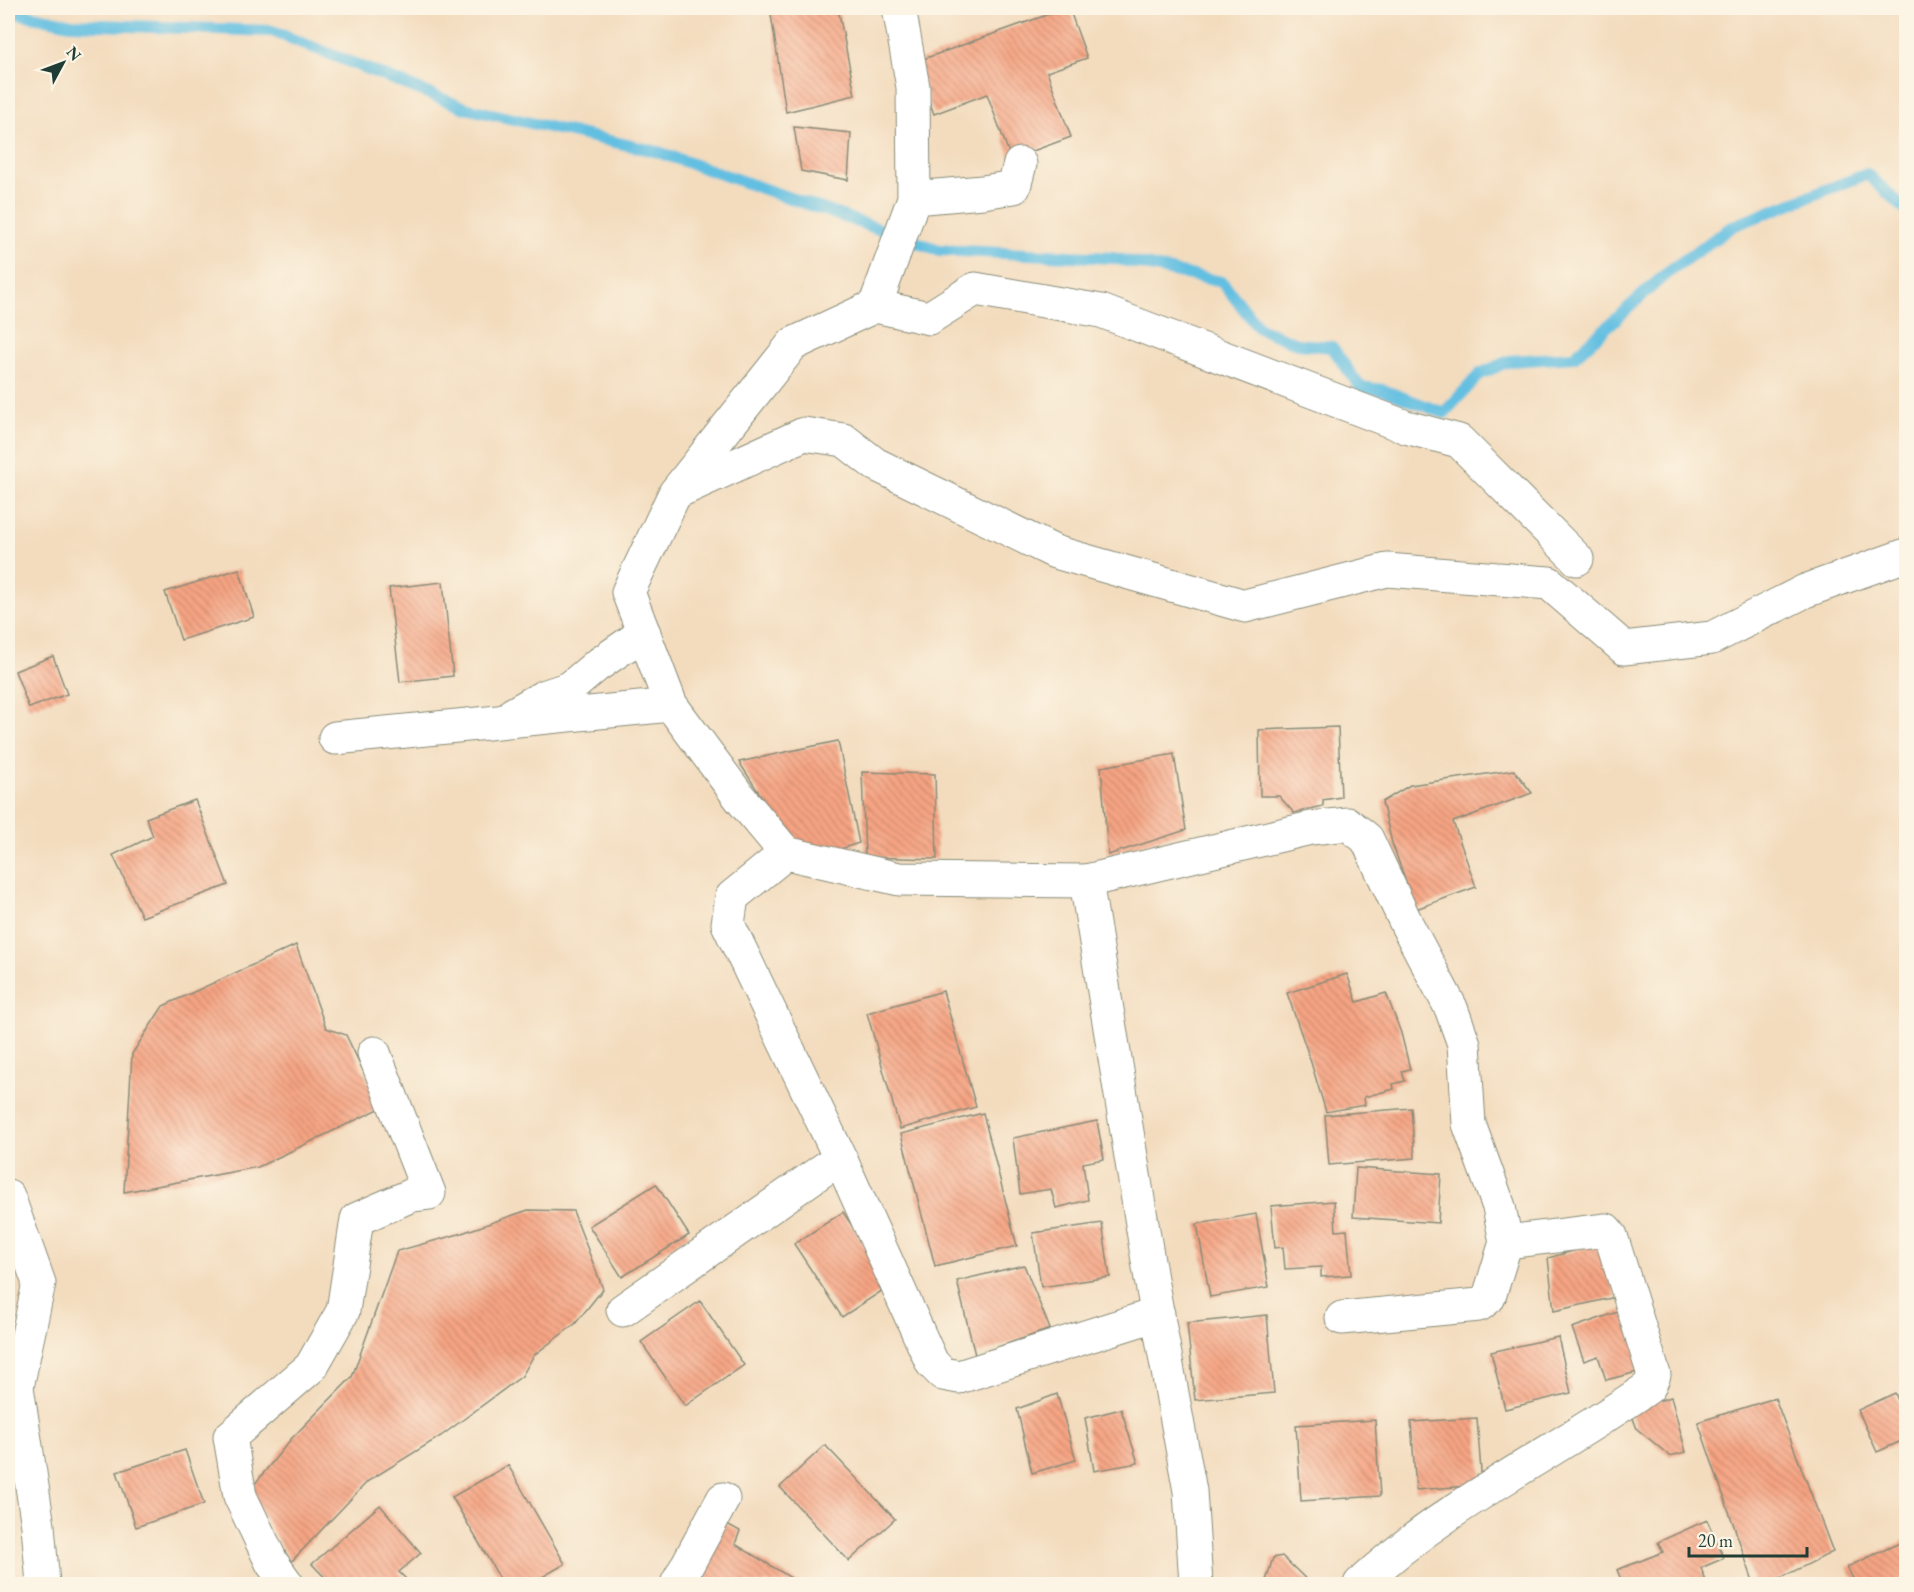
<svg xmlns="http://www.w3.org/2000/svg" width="1914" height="1592" viewBox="0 0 1914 1592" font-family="'EB Garamond',serif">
<defs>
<pattern id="building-back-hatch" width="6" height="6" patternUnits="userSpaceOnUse" patternTransform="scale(1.5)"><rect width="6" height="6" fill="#f7a483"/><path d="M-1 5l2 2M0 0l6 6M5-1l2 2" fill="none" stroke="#c7876c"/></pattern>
</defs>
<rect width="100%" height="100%" fill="#fcf5e5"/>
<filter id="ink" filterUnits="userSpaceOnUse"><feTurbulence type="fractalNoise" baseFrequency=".0167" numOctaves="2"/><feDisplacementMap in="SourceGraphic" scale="12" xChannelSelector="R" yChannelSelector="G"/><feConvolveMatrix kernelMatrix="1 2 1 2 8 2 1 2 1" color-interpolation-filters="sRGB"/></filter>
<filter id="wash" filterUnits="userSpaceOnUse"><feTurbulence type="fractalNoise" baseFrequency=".008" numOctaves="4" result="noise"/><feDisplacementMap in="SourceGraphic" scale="24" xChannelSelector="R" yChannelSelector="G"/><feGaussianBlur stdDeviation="1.35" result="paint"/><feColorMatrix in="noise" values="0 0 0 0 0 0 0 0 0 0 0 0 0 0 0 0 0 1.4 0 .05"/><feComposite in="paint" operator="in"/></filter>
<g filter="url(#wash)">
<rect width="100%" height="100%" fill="#f3dcbe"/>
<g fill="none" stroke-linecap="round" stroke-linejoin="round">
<path stroke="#63bfe1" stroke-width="12" d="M8,11L71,24L272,31L465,108L658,152L939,250L1113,258L1222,282L1259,328L1297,344L1332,347L1360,387L1383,390L1444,413L1480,374L1509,361L1574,357L1669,271L1733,226L1867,174L1906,210"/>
</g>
<g id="blocks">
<g fill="url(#building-back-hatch)">
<path d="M770,8H838L855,95L786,112Z"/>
<path d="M1066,8H1069L1087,58L1047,72L1071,137L1011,159L987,94L934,114L915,62Z"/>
<path d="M794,127L851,133L848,180L801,171Z"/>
<path d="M239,569L254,617L181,640L165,592Z"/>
<path d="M443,582L453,676L400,682L389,588Z"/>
<path d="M53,656L67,694L29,708L15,671Z"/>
<path d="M1338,727L1341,797L1323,800V806L1294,813L1279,796H1260L1259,730Z"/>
<path d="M838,741L859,843L816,857L794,847L739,762Z"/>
<path d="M1174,754L1186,830L1108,855L1101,767Z"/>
<path d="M1514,770L1532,793L1453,822L1476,887L1416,909L1392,843L1382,802L1410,785Z"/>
<path d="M862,772L935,774L937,859L865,857Z"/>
<path d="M195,800L228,885L142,917L113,855L153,836L146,818Z"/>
<path d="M296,945L326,1028L346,1035L381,1108L258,1167L124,1192L132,1054L163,1006Z"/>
<path d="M1347,974L1357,1002L1386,993L1401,1033L1410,1069L1402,1071L1405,1081L1393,1084L1394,1089L1364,1097L1365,1105L1326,1112L1309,1056L1287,993Z"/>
<path d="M943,991L976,1107L900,1129L867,1013Z"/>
<path d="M1411,1108L1415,1158L1329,1165L1325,1115Z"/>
<path d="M983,1113L1017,1246L935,1266L901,1134Z"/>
<path d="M1097,1121L1104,1159L1083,1163L1088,1200L1056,1208L1051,1189L1020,1194L1013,1138Z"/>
<path d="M1356,1168L1441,1174L1438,1223L1353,1217Z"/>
<path d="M656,1184L689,1235L622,1277L589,1226Z"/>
<path d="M1334,1201L1336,1231L1347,1230L1351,1275L1321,1277V1267L1285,1269L1283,1247L1275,1248L1271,1206Z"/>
<path d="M528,1210L573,1211L603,1289L575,1324L534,1355L522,1376L441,1436L368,1481L291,1562L249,1491L291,1439L352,1377L397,1251L459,1234Z"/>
<path d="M843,1212L891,1285L842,1317L794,1244Z"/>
<path d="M1256,1214L1269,1287L1210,1297L1197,1224Z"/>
<path d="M1102,1223L1110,1277L1041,1287L1033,1233Z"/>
<path d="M1601,1243L1616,1297L1554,1311L1548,1258Z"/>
<path d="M1024,1265L1050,1329L975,1355L957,1281Z"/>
<path d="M700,1301L744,1365L685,1406L641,1342Z"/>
<path d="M1623,1310L1645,1370L1606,1380L1598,1356L1584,1361L1572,1328Z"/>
<path d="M1267,1315L1274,1393L1195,1400L1187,1323Z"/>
<path d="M1558,1337L1571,1393L1505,1409L1491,1352Z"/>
<path d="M1895,1393L1906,1420V1439L1877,1452L1858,1410Z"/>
<path d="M1057,1394L1076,1460L1032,1473L1017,1409Z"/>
<path d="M1671,1397L1686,1452L1670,1456L1637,1429L1630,1410Z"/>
<path d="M1775,1398L1833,1552L1768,1584H1754L1698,1422Z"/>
<path d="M1121,1409L1138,1463L1094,1471L1085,1418Z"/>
<path d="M1477,1418L1482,1485L1416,1490L1411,1422Z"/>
<path d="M1375,1420L1380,1496L1301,1501L1296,1425Z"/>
<path d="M825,1445L895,1519L849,1561L780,1487Z"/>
<path d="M185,1450L204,1504L136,1527L117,1472Z"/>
<path d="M508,1465L565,1564L530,1584H503L452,1497Z"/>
<path d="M380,1505L421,1553L399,1572L411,1584H331L312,1564Z"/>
<path d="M718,1519L740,1531L735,1544L801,1584H692Z"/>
<path d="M1707,1520L1724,1558L1701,1568L1707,1584H1623L1617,1570L1663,1552L1658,1542Z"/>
<path d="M1906,1540V1579L1895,1584H1856L1847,1567Z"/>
<path d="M1282,1556L1311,1584H1265L1273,1558Z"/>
</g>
</g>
</g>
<g filter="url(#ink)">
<use href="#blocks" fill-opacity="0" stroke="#898c79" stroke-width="1.5"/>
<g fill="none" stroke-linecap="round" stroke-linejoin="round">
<defs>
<g id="minor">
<path d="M899,8L913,87L914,198L875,306L793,344L675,493L628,592L671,705L740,798L786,853L899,879L1086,881L1311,828L1348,824L1367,839L1407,925L1451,1008L1464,1044L1469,1124L1499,1207L1506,1242L1489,1297L1479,1305L1342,1318"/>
<path d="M914,198L983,192L1014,187L1020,164"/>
<path d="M875,306L929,318L975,289L1101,311L1406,427L1459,441L1577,559"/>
<path d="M679,491L804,434L844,440L875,464L1055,552L1245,606L1387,570L1549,583L1624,648L1712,638L1805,591L1906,555"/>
<path d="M513,714L543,697L570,688L596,666L644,633"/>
<path d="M335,738L671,705"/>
<path d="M786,853L732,897L728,924L840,1158L932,1363L943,1374L959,1377L1158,1314"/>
<path d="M1086,881L1151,1279L1190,1491L1196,1584"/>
<path d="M8,1196L39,1283L17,1387L38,1526L43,1584"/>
<path d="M623,1310L840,1158"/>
<path d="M287,1584L272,1563L240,1496L230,1437L311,1367L343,1311L357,1219L412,1195L429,1193L374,1053"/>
<path d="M677,1584L723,1499"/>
<path d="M1360,1584C1446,1504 1553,1454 1649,1387L1654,1375L1611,1236L1606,1230L1506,1242"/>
</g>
</defs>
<use href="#minor" stroke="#898c79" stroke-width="35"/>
<use href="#minor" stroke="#fff" stroke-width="33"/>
</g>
</g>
<rect width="1914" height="1592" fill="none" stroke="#fcf5e5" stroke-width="30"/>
<g transform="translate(63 63) rotate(49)" stroke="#fcf5e5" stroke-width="4.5" paint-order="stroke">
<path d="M0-4.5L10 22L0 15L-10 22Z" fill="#1f3d34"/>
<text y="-9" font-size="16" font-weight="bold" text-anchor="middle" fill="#1f3d34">N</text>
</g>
<path d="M1689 1547v9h118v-9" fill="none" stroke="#1f3d34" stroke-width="3"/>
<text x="1698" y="1547" font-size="18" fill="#1f3d34" stroke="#fcf5e5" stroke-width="4.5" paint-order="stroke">20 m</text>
</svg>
